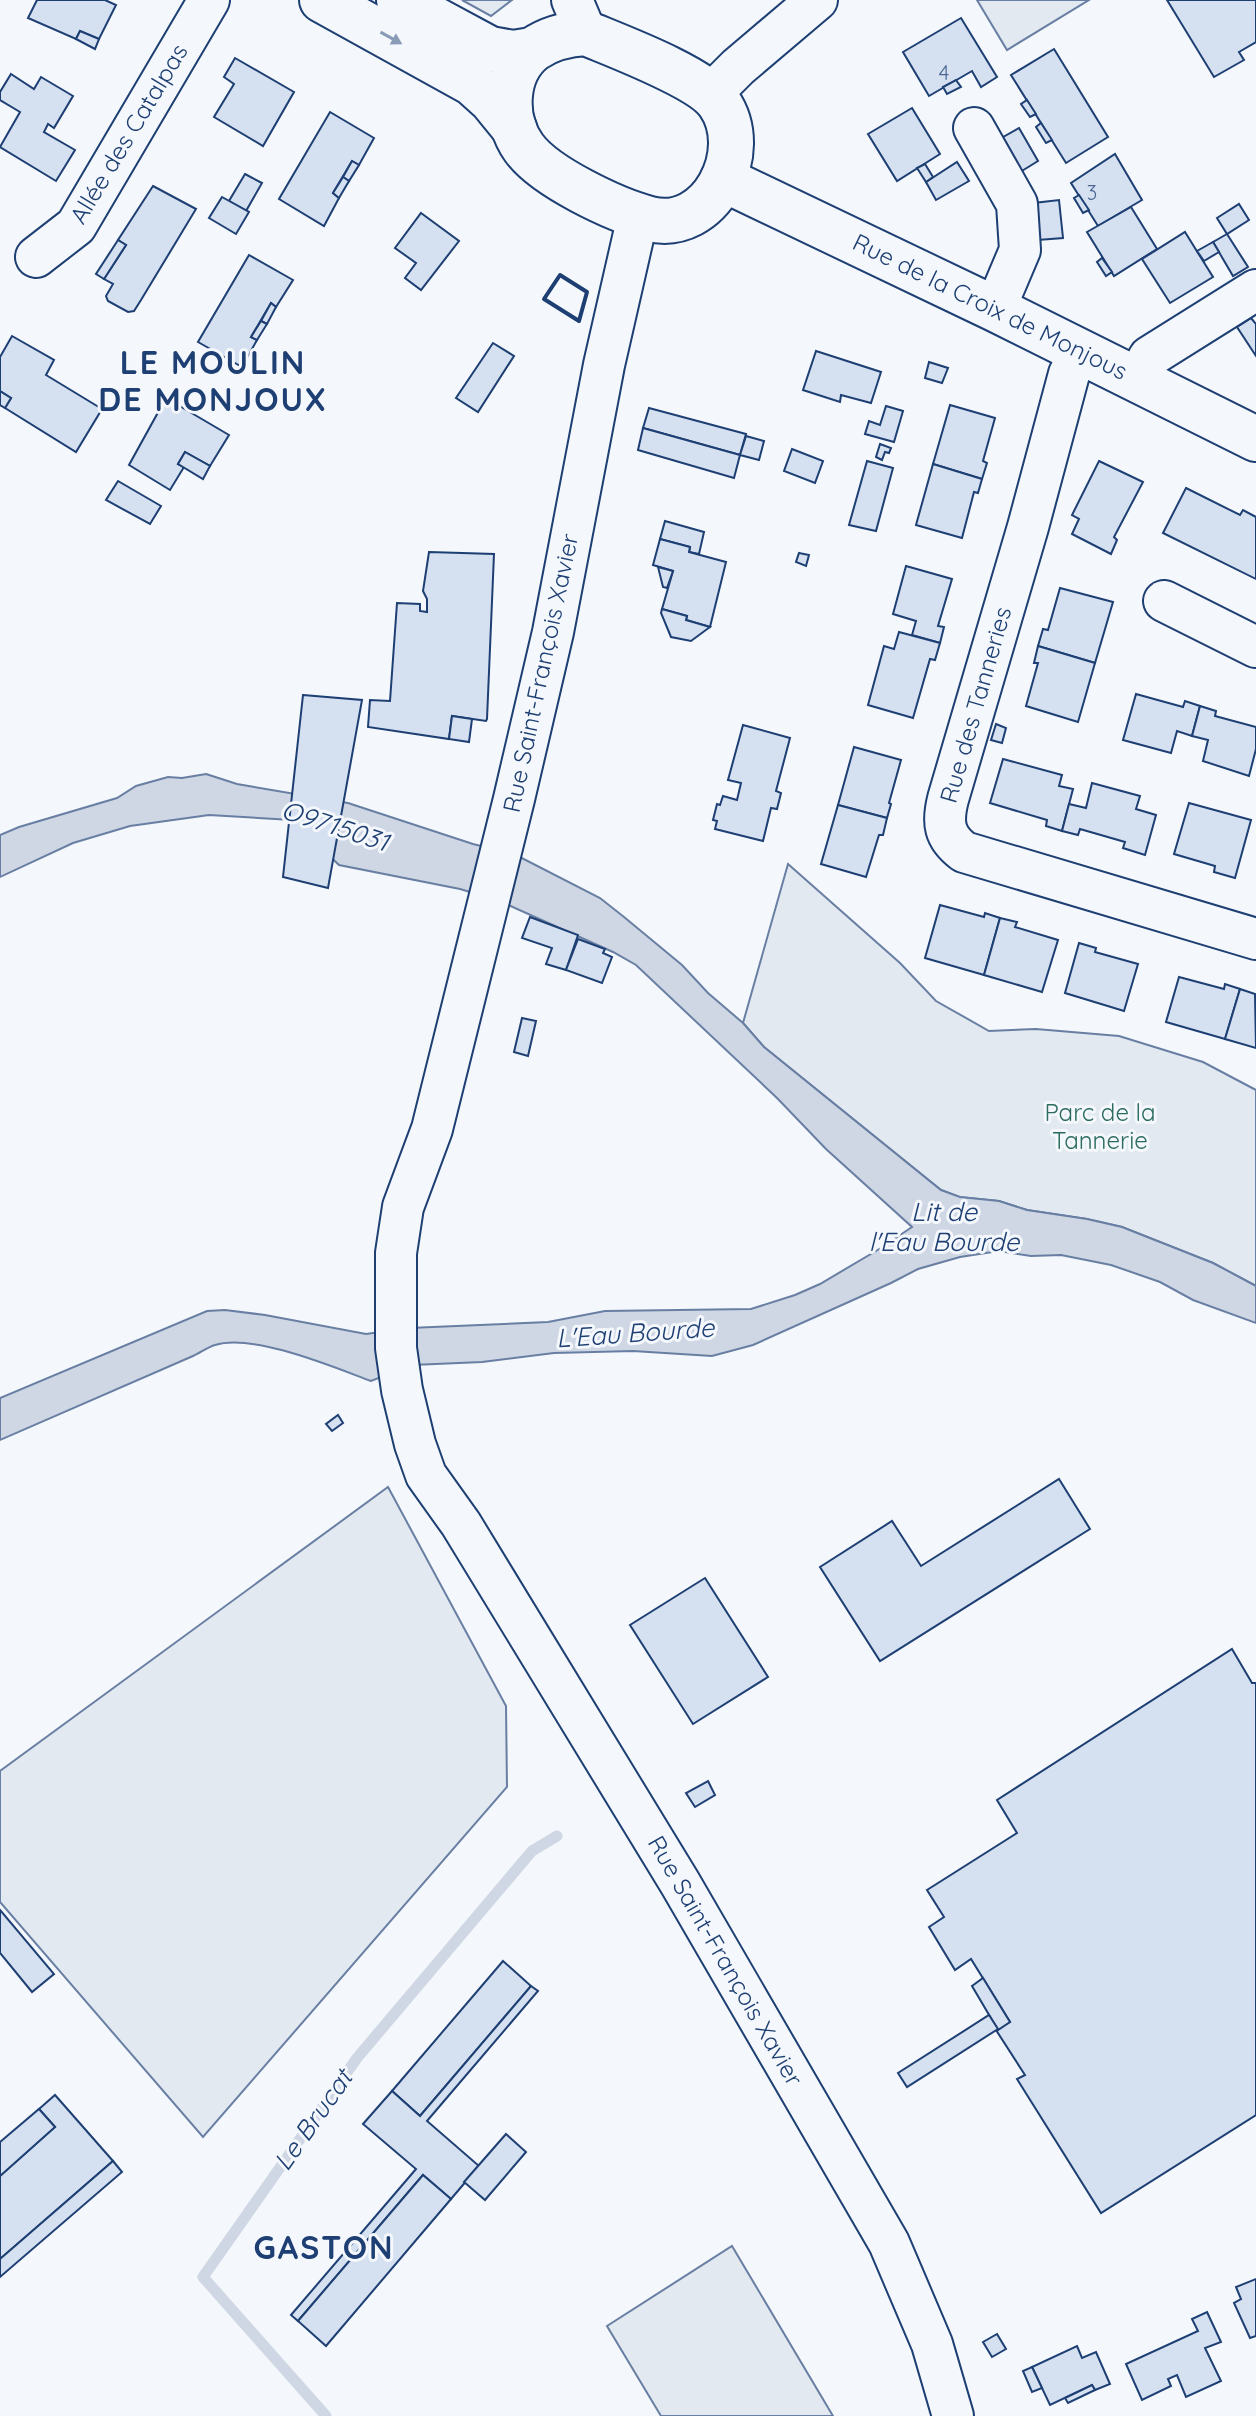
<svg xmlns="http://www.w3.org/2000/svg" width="1256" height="2416" viewBox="0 0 1256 2416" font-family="Quicksand,sans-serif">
<rect width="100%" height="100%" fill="#f4f7fb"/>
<g fill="#e3e9f0" stroke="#687fa3" stroke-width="2">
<path d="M462,0H512L491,16Z"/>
<path d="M977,0H1089L1007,50Z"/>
<path d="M788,864L900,963L936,1001L989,1031L1036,1029L1119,1036L1203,1062L1256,1090V1286L1213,1263L1122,1227L1087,1219L1027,1210L999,1201L959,1197L941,1190L764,1047L743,1023Z"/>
<path d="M388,1487L506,1706L507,1787L203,2137L0,1902V1771Z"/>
<path d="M732,2246L833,2416H661L607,2326Z"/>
</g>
<path fill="#cfd7e4" stroke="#687fa3" stroke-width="2" d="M206,774L237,784L348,803L473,844L514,854L600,898L624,917L682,965L708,993L743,1023L764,1047L941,1190L960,1197L999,1201L1027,1210L1087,1219L1122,1227L1213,1263L1256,1286V1323L1193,1300L1160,1282L1111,1265L1061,1255L1031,1256L999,1251L960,1257L918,1269L891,1283L753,1345L712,1356L633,1351L554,1353L482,1362L412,1365L371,1381C333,1367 253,1333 215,1345C208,1347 200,1353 193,1356L0,1440V1398L207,1311L225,1310L265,1315L366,1334L409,1328L548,1322L605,1311L751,1309L795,1295L820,1284L881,1248L912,1227L826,1149L777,1098L636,965L613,952L497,900L460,889L339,865L292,820L209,815L130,826L73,843L0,877V835L19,827L117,798L136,786L168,777L182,778Z"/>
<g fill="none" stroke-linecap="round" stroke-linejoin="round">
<path stroke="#cfd7e4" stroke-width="11" d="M326,2416L203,2277L357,2058L532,1851L557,1836"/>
</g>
<g fill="#d5e0f0" stroke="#1d3f73" stroke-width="2">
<path d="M37,0H105L116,5L99,39L80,31L76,39L28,18Z"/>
<path d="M1167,0H1256V42L1239,52L1244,60L1214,77Z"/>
<path d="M961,18L997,77L981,87L972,71L929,96L903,52Z"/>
<path d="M80,31L99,39L95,49L76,39Z"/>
<path d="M1054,49L1108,137L1066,163L1011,75Z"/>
<path d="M235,58L294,92L263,146L214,117L234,84L224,77Z"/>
<path d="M11,74L34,89L41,77L73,96L54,128L48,124L44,132L75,150L56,181L0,147L20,112L0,100V92Z"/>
<path d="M956,80L961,87L947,94L943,87Z"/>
<path d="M1027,100L1036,114L1030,117L1021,104Z"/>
<path d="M912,108L940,154L897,181L868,134Z"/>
<path d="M330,112L374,138L359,165L352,161L333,193L339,198L324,226L279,199Z"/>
<path d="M1041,123L1052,140L1046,143L1036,127Z"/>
<path d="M1019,128L1038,161L1017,174L996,141Z"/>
<path d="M1115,154L1142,200L1098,226L1071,183Z"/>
<path d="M352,161L359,165L349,181L343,177Z"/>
<path d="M957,162L969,181L936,200L926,182Z"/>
<path d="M925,164L933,177L926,182L917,168Z"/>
<path d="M245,174L262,183L246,211L229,201Z"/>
<path d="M343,177L349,181L339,198L333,193Z"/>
<path d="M153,186L196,209L141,300L134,311L128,312L108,301L106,296L113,284L104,279L126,245L118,240Z"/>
<path d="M1079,195L1089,210L1083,213L1074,198Z"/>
<path d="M222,197L249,212L236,234L209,218Z"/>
<path d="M1059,200L1063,238L1038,240L1034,203Z"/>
<path d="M1239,204L1249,220L1227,234L1217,218Z"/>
<path d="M1131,207L1157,249L1114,276L1087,232Z"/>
<path d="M421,213L459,241L421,290L405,278L416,263L395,248Z"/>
<path d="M1185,232L1213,277L1170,303L1142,259Z"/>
<path d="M1227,234L1248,267L1233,276L1213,242Z"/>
<path d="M118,240L126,245L104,279L96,274Z"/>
<path d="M1213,242L1219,252L1204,261L1197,251Z"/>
<path d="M249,255L293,280L276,307L271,303L251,337L257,340L242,367L198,342Z"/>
<path d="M1102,258L1112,272L1106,276L1097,262Z"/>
<path d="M271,303L276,307L267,324L261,321Z"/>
<path d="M1251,318L1256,324V356L1237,327Z"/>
<path d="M261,321L267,324L257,340L251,337Z"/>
<path d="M12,336L54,360L46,375L102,409L76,452L5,408L11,398L0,391V357Z"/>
<path d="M493,343L514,356L478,412L456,398Z"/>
<path d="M816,351L881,372L871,403L841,395L840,402L803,390Z"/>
<path d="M929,362L948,368L942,383L925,378Z"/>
<path d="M0,391L11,398L5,408L0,405Z"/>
<path d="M166,398L229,435L210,466L185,452L178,464L184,467L170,490L129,465Z"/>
<path d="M950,405L995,418L983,461L987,463L982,479L933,464Z"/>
<path d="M886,406L903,411L894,442L865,434L869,421L880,425Z"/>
<path d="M649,408L746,434L740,455L643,428Z"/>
<path d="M643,428L740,455L734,478L638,450Z"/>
<path d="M746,436L764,441L759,460L740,455Z"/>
<path d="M880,444L891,448L889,453L885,452L882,460L876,457Z"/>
<path d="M792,449L823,461L815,483L784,471Z"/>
<path d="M185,452L210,466L203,479L178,464Z"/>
<path d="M867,461L893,468L876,531L849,525Z"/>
<path d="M1099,461L1143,482L1114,537L1117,540L1111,554L1072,534L1079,519L1072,515Z"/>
<path d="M933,464L982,479L978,493L974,492L962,538L916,525Z"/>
<path d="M118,481L161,506L150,524L106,500Z"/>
<path d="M1186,488L1240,515L1243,510L1256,517V579L1163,533Z"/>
<path d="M665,521L704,532L699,554L689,552L690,547L660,539Z"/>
<path d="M660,539L690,547L689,552L726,562L710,627L686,620L687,616L662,609L673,571L653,565Z"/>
<path d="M429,552L494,554L487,719L486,721L452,716L449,739L368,727L370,700L390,701L397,603L420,604V611L427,612V599L423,591Z"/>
<path d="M799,553L809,555L806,566L796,562Z"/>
<path d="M906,566L952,579L938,626L944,627L940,643L912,635L916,621L893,614Z"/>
<path d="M658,567L673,571L667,588L663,587Z"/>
<path d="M1060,588L1113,602L1095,663L1038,646L1043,629L1048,630Z"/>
<path d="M662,609L687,616L686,620L710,627L691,641L671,637L661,613Z"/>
<path d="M899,632L940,643L935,660L930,659L913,718L868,705L884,646L894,649Z"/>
<path d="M1038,646L1095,663L1078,722L1026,706L1038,663H1034Z"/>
<path d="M1136,694L1183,707L1185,701L1200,706L1192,736L1177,731L1171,753L1123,740Z"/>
<path d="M303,695L362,700L328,888L283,877Z"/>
<path d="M1200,706L1216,711L1215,716L1256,727V749L1249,776L1203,761L1208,740L1192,736Z"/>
<path d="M452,716L472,719L469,742L449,739Z"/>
<path d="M996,724L1006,728L1002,743L991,740Z"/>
<path d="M743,725L790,738L776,791L781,793L777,809L771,808L763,841L715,829L717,821L713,820L717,804L720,805L723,796L737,800L741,783L728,780Z"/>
<path d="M854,747L901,760L889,803L891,804L887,818L838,805Z"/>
<path d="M1003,759L1062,775L1059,786L1073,789L1062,831L1046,826L1047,820L990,803Z"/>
<path d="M1092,783L1140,796L1136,809L1156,815L1145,855L1123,848L1125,842L1080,829L1078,835L1062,831L1069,804L1086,808Z"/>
<path d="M1189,803L1251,820L1235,878L1214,872L1215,866L1174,854Z"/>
<path d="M838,805L887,818L883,835H879L866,877L821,864Z"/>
<path d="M940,905L984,917L985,913L1000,918L984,975L925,958Z"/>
<path d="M530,917L578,935L566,970L546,964L552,948L522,938Z"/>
<path d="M1000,918L1017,922L1015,927L1058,940L1042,992L984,975Z"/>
<path d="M578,939L605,949L603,953L612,957L602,983L566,970Z"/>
<path d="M1079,943L1096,948L1095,952L1138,964L1124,1011L1065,993Z"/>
<path d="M1179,977L1224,989L1225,984L1240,989L1225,1039L1166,1022Z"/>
<path d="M1240,989L1255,994L1256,1048L1225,1039Z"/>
<path d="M522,1018L536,1021L528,1056L514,1052Z"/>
<path d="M338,1415L343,1423L332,1431L326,1424Z"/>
<path d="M1059,1479L1090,1529L880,1661L820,1567L892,1521L921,1566Z"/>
<path d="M705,1578L768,1677L693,1724L630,1625Z"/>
<path d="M1232,1649L1252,1683H1256V2115L1101,2213L1017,2079L1025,2075L996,2030L1010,2022L971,1959L955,1970L929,1927L944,1917L927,1890L1017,1833L997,1800Z"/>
<path d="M708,1781L715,1795L695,1807L686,1793Z"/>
<path d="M0,1910L54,1974L32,1992L0,1953Z"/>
<path d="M503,1961L531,1986L420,2116L392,2091Z"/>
<path d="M983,1978L1010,2022L998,2030L972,1986Z"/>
<path d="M531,1986L538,1991L427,2121L479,2166L451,2199L423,2175L298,2321L291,2315L416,2169L363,2124L392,2091L420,2116Z"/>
<path d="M989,2015L998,2029L907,2087L898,2073Z"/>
<path d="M55,2095L113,2161L0,2259V2176L55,2127L39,2109Z"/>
<path d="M39,2109L55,2127L0,2176V2142Z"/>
<path d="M506,2134L526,2152L485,2200L464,2182Z"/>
<path d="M113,2161L122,2172L0,2277V2259Z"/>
<path d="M423,2175L451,2199L326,2346L298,2321Z"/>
<path d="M1256,2279V2336L1250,2338L1234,2303L1241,2299L1236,2287Z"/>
<path d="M1207,2312L1221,2342L1205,2348L1221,2381L1186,2397L1177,2375L1168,2379L1171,2386L1142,2400L1126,2364L1198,2331L1192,2319Z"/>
<path d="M997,2334L1006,2349L992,2357L983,2342Z"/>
<path d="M1077,2346L1082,2358L1096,2352L1110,2384L1095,2390L1092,2385L1050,2405L1032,2367Z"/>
<path d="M1032,2367L1042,2388L1032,2392L1023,2371Z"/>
<path d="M1092,2385L1095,2390L1068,2403L1065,2398Z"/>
</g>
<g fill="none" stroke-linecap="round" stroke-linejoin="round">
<defs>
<g id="minor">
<path d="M572,0L586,33"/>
<path d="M711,94L738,67L817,0"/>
<path d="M974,128L1017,204L1020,250L995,309"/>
<path d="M638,216L604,365L553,632L514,799L432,1129L403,1207L396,1253V1348L402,1390L415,1444L426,1475L461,1524L680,1883L889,2243L932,2344L953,2416"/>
<path d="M36,257L76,226L209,0"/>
<path d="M1080,352L1069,374L1028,527L948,799C942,823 944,837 964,852L1256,939"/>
<path d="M1138,379L1149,357L1256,290"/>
<path d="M1164,601L1256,647"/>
</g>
<g id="major">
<path d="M322,0L472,83L492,101L514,128"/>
<path d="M399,0L490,49L513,53L532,50"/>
<path d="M586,33C617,46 701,77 719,103C753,152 710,234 650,219C615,210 545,177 524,148C503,119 504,72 534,49C550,38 567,34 586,33Z"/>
<path d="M723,179L995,309L1256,439"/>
</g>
</defs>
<use href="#minor" stroke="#1d3f73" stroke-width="44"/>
<use href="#major" stroke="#1d3f73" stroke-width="48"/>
<use href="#minor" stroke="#f4f7fb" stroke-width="40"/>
<use href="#major" stroke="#f4f7fb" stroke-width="44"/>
<path stroke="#1d3f73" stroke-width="4" d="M560,275L587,292L579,321L544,299Z"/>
</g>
<defs><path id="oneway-solid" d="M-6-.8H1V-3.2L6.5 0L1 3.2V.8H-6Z" transform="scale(2)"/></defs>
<use fill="#889bb7" href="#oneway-solid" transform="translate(391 38) rotate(29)"/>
<g text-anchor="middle" stroke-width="6" stroke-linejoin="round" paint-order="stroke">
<g font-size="20" fill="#4b6792">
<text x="944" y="80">4</text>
<text x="1092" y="200">3</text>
</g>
<g font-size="24" fill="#1d3f73" stroke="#f4f7fb">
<text transform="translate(129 134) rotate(-59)" y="8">Allée des Catalpas</text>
<text transform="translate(990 307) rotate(26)" y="8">Rue de la Croix de Monjous</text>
<text transform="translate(541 673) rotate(-78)" y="8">Rue Saint-François Xavier</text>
<text transform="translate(976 705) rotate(-74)" y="8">Rue des Tanneries</text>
<text transform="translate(725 1961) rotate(60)" y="8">Rue Saint-François Xavier</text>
</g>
<g font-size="24" fill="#2c6c60" stroke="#f4f7fb">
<text x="1100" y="1121">Parc de la<tspan x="1100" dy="28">Tannerie</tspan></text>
</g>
<g font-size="26" font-style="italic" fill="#1d3f73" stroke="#f4f7fb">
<text transform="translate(335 826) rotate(18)" y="9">O9715031</text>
<text x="944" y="1221">Lit de<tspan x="944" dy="30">l'Eau Bourde</tspan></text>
<text transform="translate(635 1333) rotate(-4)" y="9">L'Eau Bourde</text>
<text transform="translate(313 2120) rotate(-55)" y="9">Le Brucat</text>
</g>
<g font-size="32" font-weight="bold" letter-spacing="2" fill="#1d3f73" stroke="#f4f7fb">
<text x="213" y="374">LE MOULIN<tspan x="213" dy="37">DE MONJOUX</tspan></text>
<text x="324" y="2259">GASTON</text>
</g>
</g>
</svg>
